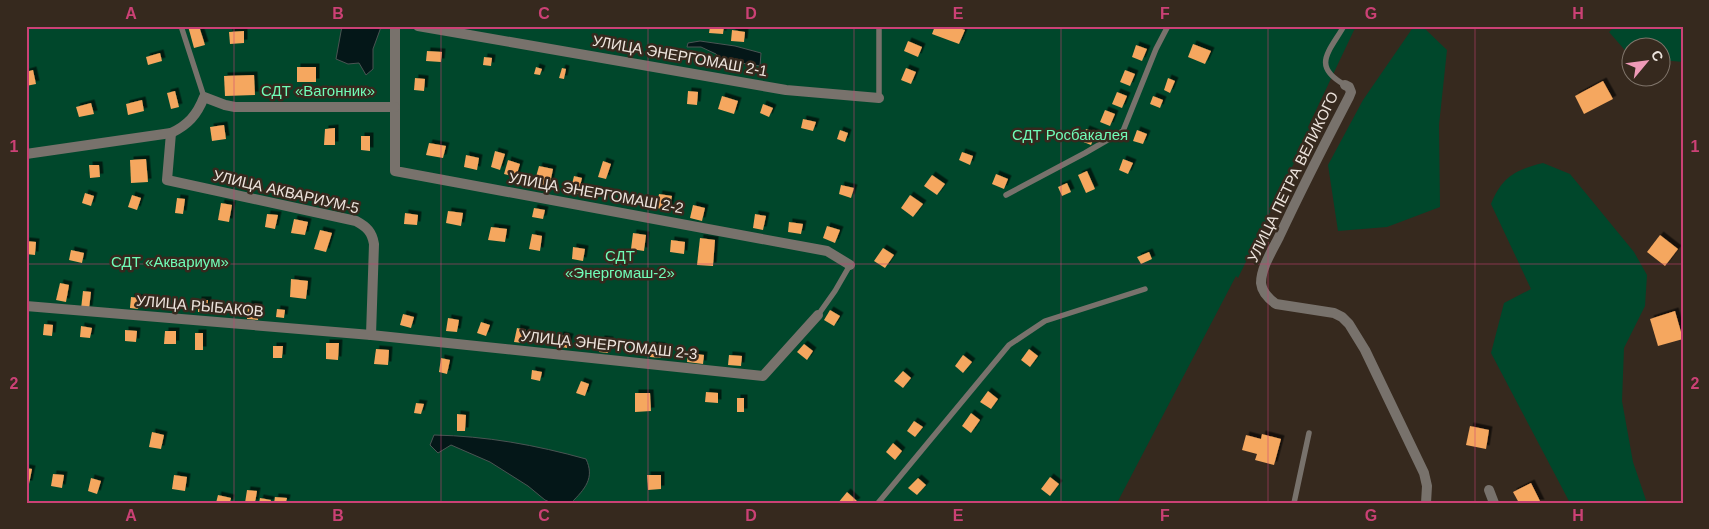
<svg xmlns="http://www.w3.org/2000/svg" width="1709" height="529" viewBox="0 0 1709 529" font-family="Arial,sans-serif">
<defs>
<filter id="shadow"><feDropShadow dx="3.5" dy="-3.5" stdDeviation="0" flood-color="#0009"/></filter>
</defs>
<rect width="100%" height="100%" fill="#36291e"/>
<g fill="#00472b">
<path d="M26,26H1356L1308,127L1310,130L1238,278L1236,276L1117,503H26Z"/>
<path d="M1414,26H1422L1447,50L1439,125L1440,207L1387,227L1338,231L1328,165L1363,100Z"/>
<path d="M1615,26H1683V62L1662,60V48H1632L1631,57L1609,32Z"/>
<path d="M1543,163L1570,174L1634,252L1647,275L1645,306L1624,348L1622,401L1633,462L1647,503H1570L1491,353L1504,303L1531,289L1491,204C1502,177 1515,170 1543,163Z"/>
</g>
<g fill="#041718" stroke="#4a5453">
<path d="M342,26H354L358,28L360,26L381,27L373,49V69L366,75L359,63L348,64L336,59Z"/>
<path d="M700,41L735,46L761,53L760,66L722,60L716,54L701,47H687L688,43Z"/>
<path d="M434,435C486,436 536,445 586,459C595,478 585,489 571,503H552L545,500L528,486L490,462L451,445L438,453L430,445Z"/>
</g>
<g fill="#f5a75f" filter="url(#shadow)">
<path d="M188,26H199L205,45L194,48Z"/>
<path d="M710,26H724L723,34L709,33Z"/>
<path d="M935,26H954L965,30L959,44L932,34Z"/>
<path d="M732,30L745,32L744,42L731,41Z"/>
<path d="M244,31V43L230,44L229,32Z"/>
<path d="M908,41L922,47L918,57L904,51Z"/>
<path d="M1193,44L1211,51L1205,64L1188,57Z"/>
<path d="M1136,45L1147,49L1142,61L1132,57Z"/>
<path d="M427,51L442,52L441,62L426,61Z"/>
<path d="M160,53L162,61L148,65L146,57Z"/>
<path d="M484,57L492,58L491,66L483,65Z"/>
<rect x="297" y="67" width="19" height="15"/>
<path d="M536,67L542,69L540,75L534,74Z"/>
<path d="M562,68L566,69L564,79L559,78Z"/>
<path d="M906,68L916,72L911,84L901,80Z"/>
<path d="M33,70L36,84L26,86V72Z"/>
<path d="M1125,70L1135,74L1130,86L1120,82Z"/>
<path d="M254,75L255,95L225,96L224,76Z"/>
<path d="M415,78L425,79L424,91L414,90Z"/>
<path d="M1168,78L1175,81L1170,93L1164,90Z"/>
<path d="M1603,81L1613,99L1584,114L1575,96Z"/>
<path d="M175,91L179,107L171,109L167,93Z"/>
<path d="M688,91L698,92L697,105L687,104Z"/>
<path d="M1117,92L1127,96L1122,108L1112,104Z"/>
<path d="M722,96L738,101L734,114L718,109Z"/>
<path d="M1153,96L1163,100L1160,108L1150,104Z"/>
<path d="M142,100L144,111L128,115L126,104Z"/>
<path d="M91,103L94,114L79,117L76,107Z"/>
<path d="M763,104L773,108L769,117L760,113Z"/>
<path d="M1105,110L1115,114L1110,126L1100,122Z"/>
<path d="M803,119L816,122L813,131L801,128Z"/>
<path d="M224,125L226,139L212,141L210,127Z"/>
<path d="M335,128V145H324L325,129Z"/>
<path d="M1086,129L1096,133L1091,145L1081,141Z"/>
<path d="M840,130L848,133L845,142L837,139Z"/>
<path d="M1137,130L1147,134L1143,144L1133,141Z"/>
<path d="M361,136H370V151L361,150Z"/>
<path d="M429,143L446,146L443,158L426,155Z"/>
<path d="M495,151L505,154L500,170L491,167Z"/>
<path d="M962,152L973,156L970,165L959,160Z"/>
<path d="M466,155L479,158L477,170L464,167Z"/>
<path d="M146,159L148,182L131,183L130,160Z"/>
<path d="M1123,159L1133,163L1128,174L1119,170Z"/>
<path d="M508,160L520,164L516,177L504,174Z"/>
<path d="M603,161L611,164L606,179L598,177Z"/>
<path d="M89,165H99L100,177L90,178Z"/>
<path d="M539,166L553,169L549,188L534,184Z"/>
<path d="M1087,171L1095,189L1086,193L1078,175Z"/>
<path d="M996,174L1008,179L1004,189L992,184Z"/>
<path d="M932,175L945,184L937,195L924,186Z"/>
<path d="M574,176L582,178L578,194L570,192Z"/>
<path d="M1067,183L1071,192L1062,196L1058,187Z"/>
<path d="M841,185L854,188L851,198L839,194Z"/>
<path d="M85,193L94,196L91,206L82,203Z"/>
<path d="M659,194L672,196L669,210L656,208Z"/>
<path d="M132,195L141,198L137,210L128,207Z"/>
<path d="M910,195L923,204L913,217L901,208Z"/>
<path d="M177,198L185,199L183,214L175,213Z"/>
<path d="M221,203L232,205L229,222L218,220Z"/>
<path d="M693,205L705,208L702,221L690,218Z"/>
<path d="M534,208L545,210L543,219L532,217Z"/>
<path d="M448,211L463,213L461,226L446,223Z"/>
<path d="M405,213L418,215L417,225L404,224Z"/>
<path d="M267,214L278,215L275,229L265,227Z"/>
<path d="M755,214L766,216L763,230L753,228Z"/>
<path d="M294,219L308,222L305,235L291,233Z"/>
<path d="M789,222L803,224L801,234L788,232Z"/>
<path d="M827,226L840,230L835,243L823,238Z"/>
<path d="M491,227L507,229L505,242L488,240Z"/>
<path d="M320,230L332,233L326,252L314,249Z"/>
<path d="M633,233L646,235L644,251L631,249Z"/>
<path d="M532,234L542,236L540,251L529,249Z"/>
<path d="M1660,235L1678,249L1665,266L1647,252Z"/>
<path d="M700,238L715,240L713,266L697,265Z"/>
<path d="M671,240L685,242L684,254L670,252Z"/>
<path d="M26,241L36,242L35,255L26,254Z"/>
<path d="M573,247L585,249L583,261L572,259Z"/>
<path d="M883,248L894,255L885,268L874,261Z"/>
<path d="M71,250L84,253L82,263L69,260Z"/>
<path d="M1149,252L1152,259L1141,264L1137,257Z"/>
<path d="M291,279L308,281L306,299L290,297Z"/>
<path d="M60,283L69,285L66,302L56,300Z"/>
<path d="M83,291L91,292L89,309H81Z"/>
<path d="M131,297L140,298L138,309L130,308Z"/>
<path d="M198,300H208L207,312H198Z"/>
<path d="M248,304L259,305L258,320L247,319Z"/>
<path d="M277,309L285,310L284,318L276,317Z"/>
<path d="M830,310L840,316L834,326L824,320Z"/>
<path d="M1675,311L1683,339L1658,346L1650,319Z"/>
<path d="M403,314L414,317L411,328L400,325Z"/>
<path d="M448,318L459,320L457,332L446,331Z"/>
<path d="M481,322L490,325L486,336L477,333Z"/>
<path d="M44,324L53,325L52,336L43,335Z"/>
<path d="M81,326L92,328L90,338L80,337Z"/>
<path d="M517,328L526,330L523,343L514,342Z"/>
<path d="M125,330L137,331L136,342L125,341Z"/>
<path d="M165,331H176V344H164Z"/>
<rect x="195" y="333" width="8" height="17"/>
<path d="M560,335L570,337L567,348L557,346Z"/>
<path d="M601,339L610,340L608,353L599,352Z"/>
<path d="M326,343H339L338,360L326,359Z"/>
<path d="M804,344L813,351L807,360L797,352Z"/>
<path d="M650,345L662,346L661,358L650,357Z"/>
<path d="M273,346H283L282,358H273Z"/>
<path d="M376,349L389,350L388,365L374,364Z"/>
<path d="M1029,349L1038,356L1030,367L1021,360Z"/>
<path d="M688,353L704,355L703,364L687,362Z"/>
<path d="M729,355L742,356L741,366L728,365Z"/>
<path d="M963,355L972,362L963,373L955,366Z"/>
<path d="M441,358L450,360L447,374L439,372Z"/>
<path d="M532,370L542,372L540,381L531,379Z"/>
<path d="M903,371L911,378L903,388L894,381Z"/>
<path d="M581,381L589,384L585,396L576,393Z"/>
<path d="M988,391L998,399L991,409L980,402Z"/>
<path d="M706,392L718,393V403L705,402Z"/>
<path d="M635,393H650L651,411L635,412Z"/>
<rect x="737" y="398" width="7" height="14"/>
<path d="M416,403L424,404L421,414L414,413Z"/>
<path d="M971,413L980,420L971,433L962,426Z"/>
<path d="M457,414L466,415L465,431H457Z"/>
<path d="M914,421L923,427L915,437L907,431Z"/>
<path d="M1470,426L1489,430L1486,449L1466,445Z"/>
<path d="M152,432L164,435L161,449L149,447Z"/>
<path d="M1262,434L1281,439L1274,465L1255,460L1257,454L1242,450L1246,435L1261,439Z"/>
<path d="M893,443L902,451L895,460L886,452Z"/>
<path d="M26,468L32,469L29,484H26Z"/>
<path d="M53,474L64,475L62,488L51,486Z"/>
<path d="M174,475L187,477L185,491L172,489Z"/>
<path d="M647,475H661V489L648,490Z"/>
<path d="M1050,477L1059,484L1050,496L1041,489Z"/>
<path d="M91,478L101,481L97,494L88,491Z"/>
<path d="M918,478L926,485L917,495L908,488Z"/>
<path d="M1531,483L1541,503H1519L1513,492Z"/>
<path d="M247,490L257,491L255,503H245Z"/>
<path d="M847,492L857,501L855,503H838Z"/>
<path d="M218,495L231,498L230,503H216Z"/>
<path d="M275,497L287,498L286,503H274Z"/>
<path d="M260,498L271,500L270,503H259Z"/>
</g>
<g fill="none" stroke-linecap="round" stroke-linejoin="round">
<g stroke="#78726c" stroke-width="5.5">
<path d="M181,26L204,97"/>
<path d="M1344,26C1329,52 1311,66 1345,85"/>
<path d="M879,98V26"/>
<path d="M1006,195L1085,153L1123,131L1156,49L1168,26"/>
<path d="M818,315L835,291L850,265"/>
<path d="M878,503L1009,345L1045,321L1145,289"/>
<path d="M1294,503L1309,433"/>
</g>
<g stroke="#78726c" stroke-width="10">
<path d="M395,26V171L827,251L850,265"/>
<path d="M418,26L786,90L879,98"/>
<path d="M1345,85L1349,87L1351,92L1349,97C1325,143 1301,190 1279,237C1272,251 1261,268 1261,283C1262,293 1269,299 1276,304L1334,313L1342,317L1349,324L1365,350L1424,473L1427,486L1426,503"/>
<path d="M171,133L167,180L356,221C367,227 372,232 374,244L371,335"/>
<path d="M26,154L171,133C188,125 197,115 204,97L225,105L235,107H395"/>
<path d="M26,306L371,335L763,376L818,315"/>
<path d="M1489,490L1494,503"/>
</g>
</g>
<path fill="none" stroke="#cb4175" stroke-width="1" stroke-opacity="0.55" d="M234,26V503M441,26V503M648,26V503M854,26V503M1061,26V503M1268,26V503M1475,26V503M26,264H1683"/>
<g text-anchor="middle" stroke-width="5" stroke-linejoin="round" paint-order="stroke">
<g font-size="15" fill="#ede4dd" stroke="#36291e">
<text transform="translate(680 56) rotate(10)" y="5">УЛИЦА ЭНЕРГОМАШ 2-1</text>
<text transform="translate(1293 177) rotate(-64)" y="5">УЛИЦА ПЕТРА ВЕЛИКОГО</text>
<text transform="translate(286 192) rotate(13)" y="5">УЛИЦА АКВАРИУМ-5</text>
<text transform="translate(596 193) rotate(10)" y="5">УЛИЦА ЭНЕРГОМАШ 2-2</text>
<text transform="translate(200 306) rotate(5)" y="5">УЛИЦА РЫБАКОВ</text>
<text transform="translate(609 345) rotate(6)" y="5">УЛИЦА ЭНЕРГОМАШ 2-3</text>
</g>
<g font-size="15" fill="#70fcb7" stroke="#36291e">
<text x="318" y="96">СДТ «Вагонник»</text>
<text x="1070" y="140">СДТ Росбакалея</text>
<text x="620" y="261">СДТ<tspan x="620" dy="17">«Энергомаш-2»</tspan></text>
<text x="170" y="267">СДТ «Аквариум»</text>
</g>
</g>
<rect width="1709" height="529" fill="none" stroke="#36291e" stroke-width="55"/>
<g transform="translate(1646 62) rotate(61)"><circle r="24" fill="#36291e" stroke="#7f746a"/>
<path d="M0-4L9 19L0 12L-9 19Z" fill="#ef9ab8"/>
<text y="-8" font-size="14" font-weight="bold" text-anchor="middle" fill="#ede4dd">С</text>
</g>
<rect x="28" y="28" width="1654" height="474" fill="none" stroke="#cb4175" stroke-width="2"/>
<g font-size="16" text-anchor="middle" font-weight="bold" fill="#cb4175">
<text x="131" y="19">A</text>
<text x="338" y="19">B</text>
<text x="544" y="19">C</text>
<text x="751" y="19">D</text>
<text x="958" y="19">E</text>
<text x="1165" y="19">F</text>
<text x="1371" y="19">G</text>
<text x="1578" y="19">H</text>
<text x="14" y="152">1</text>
<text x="1695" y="152">1</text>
<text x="14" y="389">2</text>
<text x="1695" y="389">2</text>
<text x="131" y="521">A</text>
<text x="338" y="521">B</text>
<text x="544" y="521">C</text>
<text x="751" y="521">D</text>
<text x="958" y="521">E</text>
<text x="1165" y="521">F</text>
<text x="1371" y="521">G</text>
<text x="1578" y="521">H</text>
</g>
</svg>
